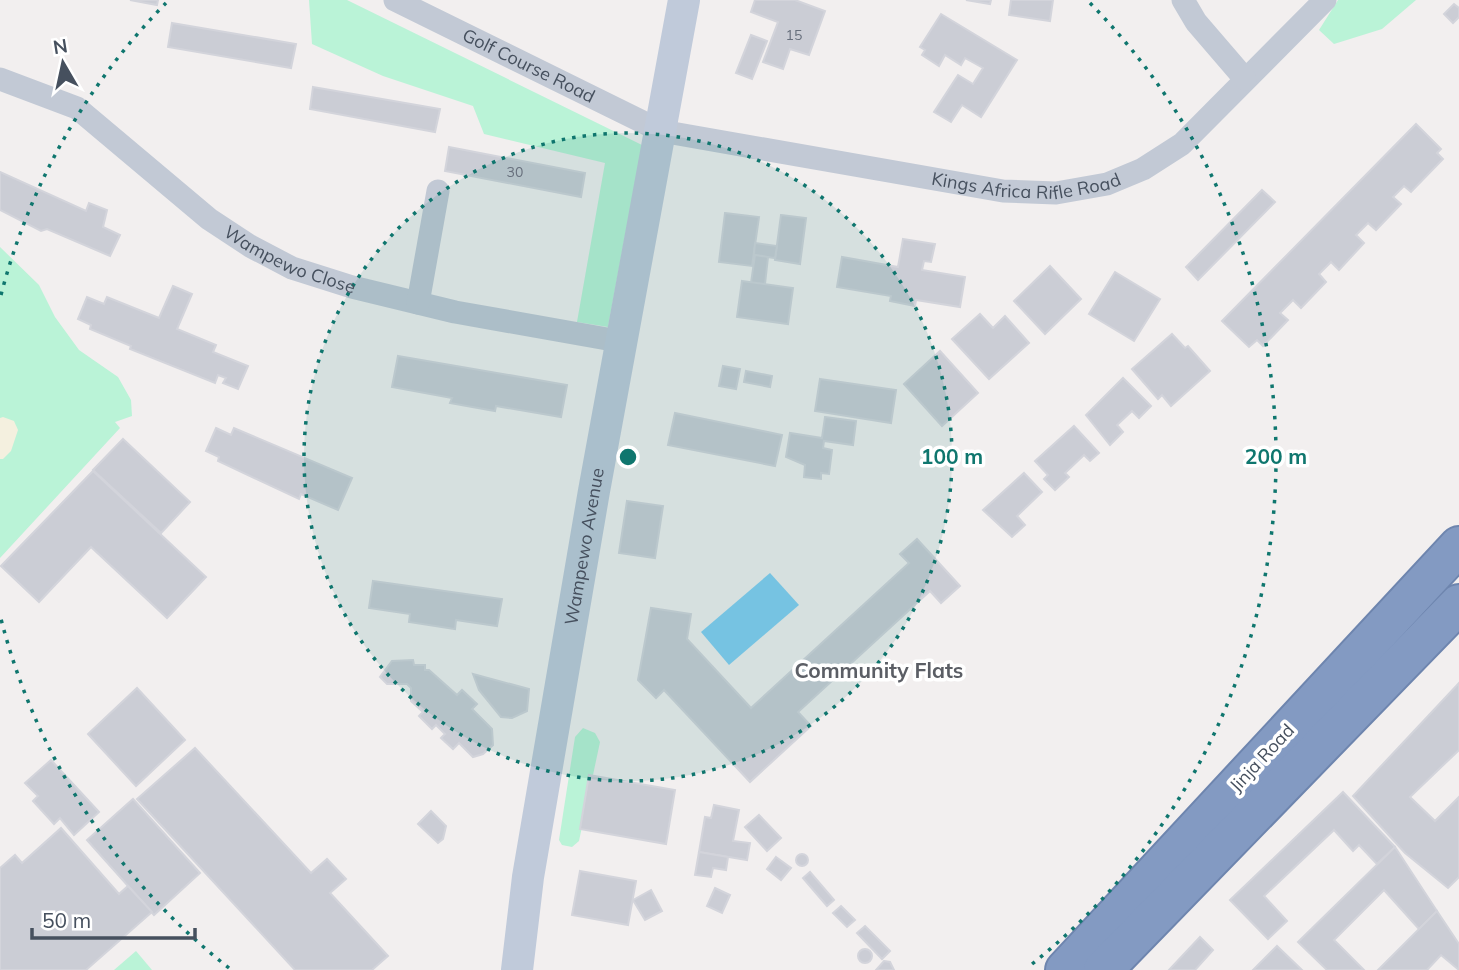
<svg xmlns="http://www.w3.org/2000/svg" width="1459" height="970" viewBox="0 0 1459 970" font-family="Mulish,sans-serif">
<rect width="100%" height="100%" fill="#f2efef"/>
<g fill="#baf3d7">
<path d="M309,0H347L642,145L608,327L577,322L605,163L484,134L473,106L383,76L312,44Z"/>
<path d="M1338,0H1416L1382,29L1334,44L1319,30Z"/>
<path d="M0,247L39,285L55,317L79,350L118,377L131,400L132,416L115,422L120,428L0,558Z"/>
<path d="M583,728L595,733L600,742L579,841L572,847L562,845L559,840L575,737Z"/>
<path d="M136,951L152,970H114Z"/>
</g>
<path fill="#f4f0df" d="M3,417L14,421L18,430L11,451L3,459H0V418Z"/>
<path fill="#84cff3" d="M770,573L799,605L729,665L701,632Z"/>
<g fill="#cbcdd5" stroke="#d3d4db" stroke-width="2">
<path d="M130,0H158L157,5Z"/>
<path d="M755,0H795L825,11L809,55L790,49L783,69L763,62L778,22L751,12Z"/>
<path d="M966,0H991L990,4Z"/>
<path d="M1011,0H1053L1050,21L1009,15Z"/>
<path d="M1454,4L1459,8V17L1453,23L1444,14Z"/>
<path d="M941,14L1017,60L981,117L962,105L951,122L934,112L958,75L973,84L983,68L965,58L961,65L945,55L939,66L922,55L925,50L920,47Z"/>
<path d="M172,23L296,44L291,68L168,47Z"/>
<path d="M751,35L767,41L752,79L736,73Z"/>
<path d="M313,87L440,109L435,132L310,109Z"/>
<path d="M1416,124L1441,149L1437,153L1443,159L1411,192L1404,186L1393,197L1401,204L1376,230L1368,223L1356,235L1364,243L1339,270L1331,262L1319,274L1326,282L1301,308L1293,300L1280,313L1288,320L1263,346L1257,340L1249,347L1222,321Z"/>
<path d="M449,147L585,173L581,197L445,171Z"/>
<path d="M0,172L86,211L89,203L107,210L103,227L120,235L110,256L47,229L41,231L0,210Z"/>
<path d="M1262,190L1275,202L1198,280L1186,267Z"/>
<path d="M725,213L759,217L752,266L719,262Z"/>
<path d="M781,215L806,218L800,264L775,260Z"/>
<path d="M903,239L935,244L931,262L924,261L922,270L965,277L960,307L916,300L915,306L890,301L891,296L837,287L842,257L898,267Z"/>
<path d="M755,243L777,246L775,258L754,255Z"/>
<path d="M755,255L768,257L765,284L751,283Z"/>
<path d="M1050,266L1081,299L1045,334L1014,301Z"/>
<path d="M1115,272L1160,299L1134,341L1089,314Z"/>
<path d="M742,281L793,288L788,324L737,317Z"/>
<path d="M173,286L192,294L177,329L216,345L213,352L248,366L238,389L223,383L226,378L218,375L215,383L130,349L131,346L90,329L91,325L78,319L87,297L104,304L107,297L159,318Z"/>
<path d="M980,314L993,328L1005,316L1029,343L989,379L952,339Z"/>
<path d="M1172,334L1185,348L1188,346L1210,371L1171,406L1162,395L1158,399L1132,369Z"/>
<path d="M940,351L978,393L942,426L904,384Z"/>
<path d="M398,356L567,385L561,417L496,406L495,411L450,403L452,398L392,387Z"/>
<path d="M723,366L740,369L736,389L719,386Z"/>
<path d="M746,371L772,376L770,387L744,382Z"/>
<path d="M1123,378L1151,406L1139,418L1132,411L1117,425L1123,432L1110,445L1086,415Z"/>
<path d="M820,379L896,390L891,423L815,411Z"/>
<path d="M675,413L782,435L775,466L668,445Z"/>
<path d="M825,417L856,421L853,445L824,441L823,448L832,450L829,474L821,473V479L804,477L805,465L786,457L790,433L822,438Z"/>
<path d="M1074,426L1099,453L1090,461L1084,455L1065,473L1069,477L1055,490L1044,479L1048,475L1035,461Z"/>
<path d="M216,428L231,435L234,428L352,478L338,510L301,494L299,499L218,461L219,457L206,451Z"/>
<path d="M123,439L190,502L161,533L93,470Z"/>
<path d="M93,471L206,577L167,618L91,547L39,602L1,566Z"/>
<path d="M1024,473L1042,492L1017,516L1025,525L1012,537L983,510Z"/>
<path d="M627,501L663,506L655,558L619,553Z"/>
<path d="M917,539L960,586L941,603L930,591L798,712L811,726L750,782L664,690L656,698L638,680L651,608L691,614L687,639L751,708L909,563L900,554Z"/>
<path d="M373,581L502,599L497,626L456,620L455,629L409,622L410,614L369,608Z"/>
<path d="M413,660L414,665H425V670H429L457,695L462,690L477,704L472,709L492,729L493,745L483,754L473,757L459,743L453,749L441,738L445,734L436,725L432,729L419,716L423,712L411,701V688L407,684H387L380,677L392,661Z"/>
<path d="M473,674L529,689L527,711L512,718L501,717L479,690Z"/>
<path d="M1459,683V750L1410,797L1435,821L1459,797V877L1448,888L1405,853L1353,796Z"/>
<path d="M137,688L185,740L136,786L88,734Z"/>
<path d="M195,748L311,873L327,859L346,879L330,893L388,956L372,970H295L137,799Z"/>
<path d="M51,760L99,812L74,835L60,818L54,824L33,801L38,796L25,783Z"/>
<path d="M589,775L675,790L666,844L580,829Z"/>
<path d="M1343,792L1395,847L1377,864L1359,845L1353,851L1334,830L1264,896L1287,921L1268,939L1230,900Z"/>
<path d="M133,799L200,873L154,915L87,840Z"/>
<path d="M714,805L739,810L733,841L750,843L747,860L699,852L705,817L711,818Z"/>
<path d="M431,811L446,826L443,839L438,843L418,824Z"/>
<path d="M759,815L781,838L767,851L745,827Z"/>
<path d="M61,828L119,894L128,886L152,912L86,970H0V868L15,855L22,863Z"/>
<path d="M1395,847L1437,911L1419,929L1384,890L1334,940L1364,970H1327L1298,942Z"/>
<path d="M699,852L728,857L726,870L713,868L711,877L695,875Z"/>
<circle cx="802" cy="860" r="6"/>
<path d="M776,857L791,868L781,880L767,869Z"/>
<path d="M580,871L636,881L628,925L572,915Z"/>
<path d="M810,872L834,900L827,906L803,878Z"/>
<path d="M715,888L730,895L722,913L707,906Z"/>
<path d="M651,890L662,911L645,920L633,900Z"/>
<path d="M841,906L855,920L847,927L833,913Z"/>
<path d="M1437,911L1459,944V970L1441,955L1427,970H1378Z"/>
<path d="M865,926L890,951L882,959L857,933Z"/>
<path d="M1200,937L1213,950L1195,970H1169Z"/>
<path d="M1277,946L1302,970H1253Z"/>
<circle cx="865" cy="956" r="7"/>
<path d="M884,961L890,962L894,970H876Z"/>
</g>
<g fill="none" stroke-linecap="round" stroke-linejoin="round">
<defs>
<g id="highway">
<path d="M1065,970L1459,546"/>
<path d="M1103,970L1459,604"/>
</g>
</defs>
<use href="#highway" stroke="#6e85ae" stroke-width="42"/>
<g stroke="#c2c9d5" stroke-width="23">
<path id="s1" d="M395,0L661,131L1003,191L1056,193L1107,184L1143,169L1182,144L1325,0"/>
<path d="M1183,0L1196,22L1245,79"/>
<path id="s2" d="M0,79L77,108L209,219L250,246L292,268L352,287L455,312L624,342"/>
<path d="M418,303L438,191"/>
</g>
<path stroke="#c0cada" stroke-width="32" id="s3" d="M517,970L528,877L594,491L684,0"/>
<use href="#highway" stroke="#839ac2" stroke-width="38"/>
</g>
<circle cx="628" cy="457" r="324" fill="#0f766e" fill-opacity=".12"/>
<g fill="none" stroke="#0f766e" stroke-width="3.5" stroke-dasharray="3.5 7">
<circle cx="628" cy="457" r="324"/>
<path d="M229 968A648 648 0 0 1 1 619M1 295A648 648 0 0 1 166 3M1090 3A648 648 0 0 1 1027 968"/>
</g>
<g text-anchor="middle" stroke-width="7" stroke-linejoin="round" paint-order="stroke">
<g font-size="14" fill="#676f7c">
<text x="794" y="40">15</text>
<text x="515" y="177">30</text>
</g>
<g font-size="18" fill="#46505e" stroke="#fff">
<text dy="6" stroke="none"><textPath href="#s1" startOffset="149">Golf Course Road</textPath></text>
<text dy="6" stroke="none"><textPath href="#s1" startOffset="667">Kings Africa Rifle Road</textPath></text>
<text dy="6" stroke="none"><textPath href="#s2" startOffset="346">Wampewo Close</textPath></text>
<text dy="6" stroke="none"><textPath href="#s3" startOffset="429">Wampewo Avenue</textPath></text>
<text transform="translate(1262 758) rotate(-47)" y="6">Jinja Road</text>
</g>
<g font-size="21" font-weight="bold" fill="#5b5e65" stroke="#fff">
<text x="879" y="678">Community Flats</text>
</g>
</g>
<circle cx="628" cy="457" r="10" fill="#0f766e" stroke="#fff" stroke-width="3.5"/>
<g font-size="21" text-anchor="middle" font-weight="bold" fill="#0f766e" stroke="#fff" stroke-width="7" stroke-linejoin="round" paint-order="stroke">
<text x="952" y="464">100 m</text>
<text x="1276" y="464">200 m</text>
</g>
<g transform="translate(63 63) rotate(351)" stroke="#ffffff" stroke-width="5" paint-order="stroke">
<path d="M0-5L12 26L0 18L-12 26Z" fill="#46505e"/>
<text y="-10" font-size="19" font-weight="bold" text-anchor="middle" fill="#46505e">N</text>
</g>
<path d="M32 928v10h163v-10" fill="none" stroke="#46505e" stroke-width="3.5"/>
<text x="42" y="928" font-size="21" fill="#46505e" stroke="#ffffff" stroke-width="5" paint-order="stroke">50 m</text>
</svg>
